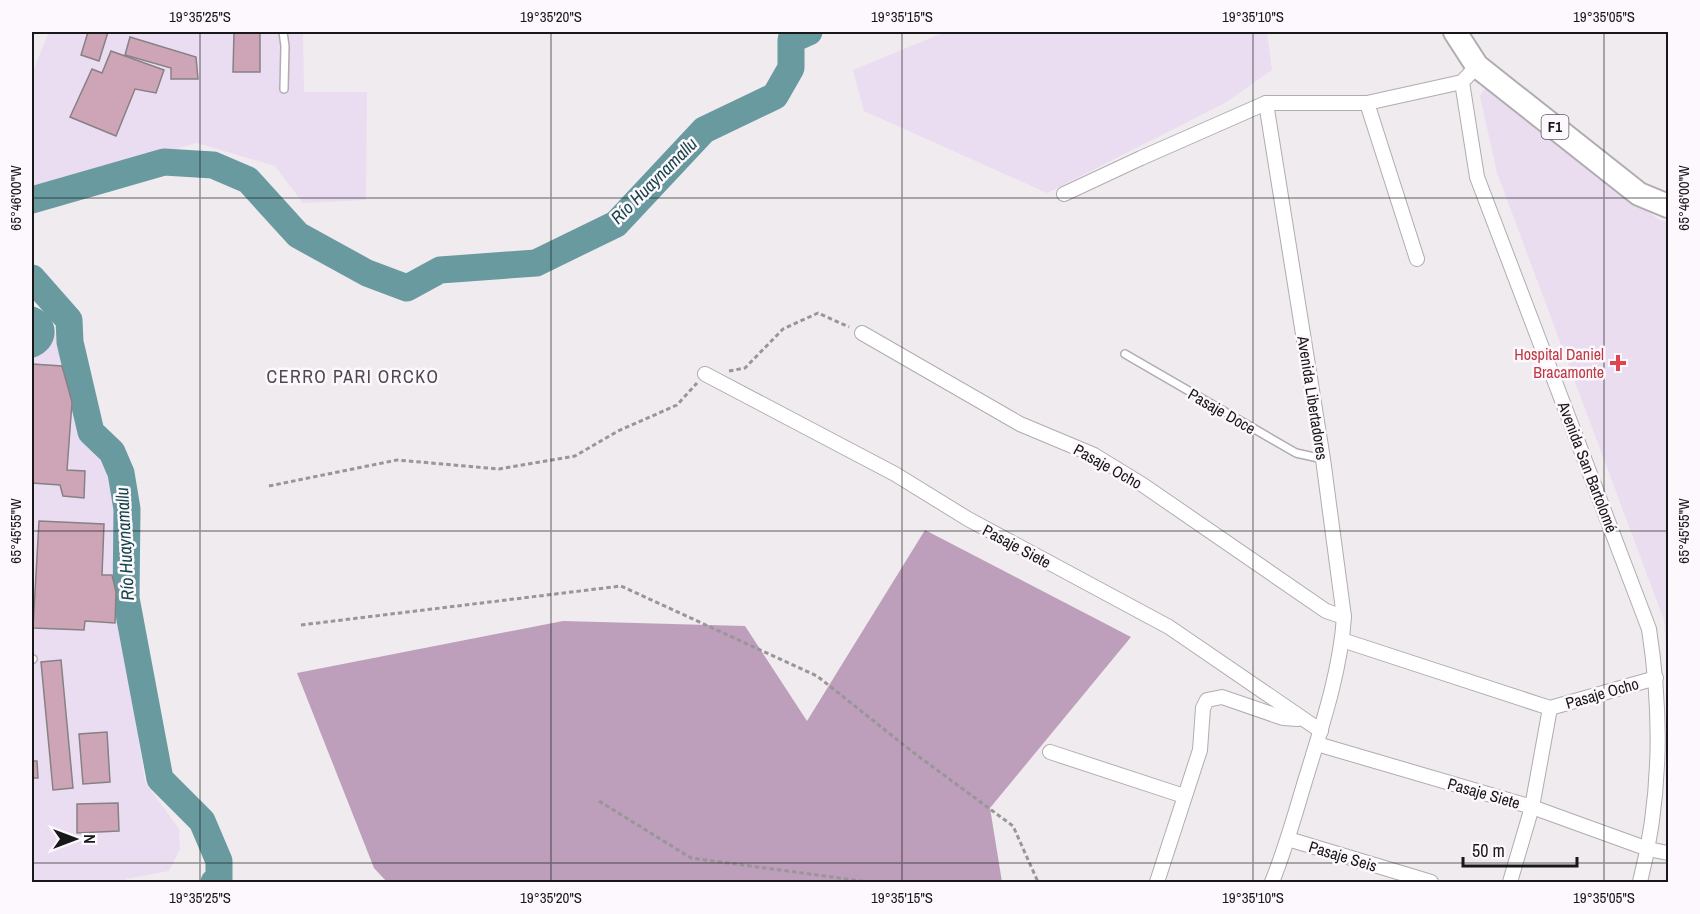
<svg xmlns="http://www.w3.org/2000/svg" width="1700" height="914" viewBox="0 0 1700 914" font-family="'Archivo Narrow',sans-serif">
<rect width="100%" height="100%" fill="#f0ebef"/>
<g fill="#eaddf1">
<path d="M49,32H303L304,92H367L366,200L303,203L275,166L197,143L32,189V73Z"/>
<path d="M945,32H1267L1272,70L1225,103L1047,193L864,111L853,70Z"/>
<path d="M32,305L46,313L52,319L62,366L87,447L109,466L118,526L112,575L116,592L145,782L179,829L180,849L169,871L126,879V882H32Z"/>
</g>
<path fill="#ebddf0" d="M1489,89L1659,220L1668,222V678L1664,620L1497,173L1480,96L1483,90Z"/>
<path fill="#bd9fbb" d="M925,530L1131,637L990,808L1002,882H387L374,868L297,673L563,621L745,626L807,721Z"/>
<path fill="#699aa0" d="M32,306C62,314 62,349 33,358Z"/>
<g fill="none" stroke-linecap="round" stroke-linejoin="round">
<g stroke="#699aa0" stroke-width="27">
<path d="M32,200L164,162L213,165L248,180L298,235L367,273L407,288L440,270L536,263L616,224L704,130L775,96L791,68V40L809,32"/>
<path d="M32,278L69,320L70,342L91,432L112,452L121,473L127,509L126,598L160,779L202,821L219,861V881L214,882"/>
</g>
</g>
<g fill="#cda5b7" stroke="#878183" stroke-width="1.5">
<path d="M88,32H108L99,61L81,55Z"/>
<path d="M234,32H260V72H233Z"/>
<path d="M130,37L196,57L198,79H171V68L125,55Z"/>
<path d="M111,51L164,70L156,93L135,89L116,136L70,117L92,69L102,73Z"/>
<path d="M32,364L62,366L72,402L67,470L85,471L84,498L63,496L60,485L32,483L33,413H32Z"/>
<path d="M39,521L104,524L102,575H112L116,592L115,623L85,621L84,630L33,628Z"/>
<path d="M61,660L73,788L53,790L41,662Z"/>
<path d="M107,732L110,782L83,784L79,734Z"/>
<path d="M32,761H37L38,778H32Z"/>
<path d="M118,803L119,831L77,833V804Z"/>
</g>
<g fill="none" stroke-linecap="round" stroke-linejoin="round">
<defs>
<g id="service">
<path d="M283,32L285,46L284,89"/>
<path d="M1125,354L1296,453L1323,459"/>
<path d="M32,660L33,659"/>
</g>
<g id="minor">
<path d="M1477,66L1462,82L1477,177L1649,629C1662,713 1661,800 1640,882"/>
<path d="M1367,103L1417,259"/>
<path d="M1064,194L1141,158L1266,103"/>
<path d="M862,333L1020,424L1094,455L1143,485L1326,611L1344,617"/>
<path d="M705,374L895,474L968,519L1169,627L1321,731"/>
<path d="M1342,640L1550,708L1656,678"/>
<path d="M1317,744L1532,807L1648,849L1668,853"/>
<path d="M1050,752L1184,796"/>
<path d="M1288,839L1431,882"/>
<path d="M1157,882L1200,750L1203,708L1207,700L1222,697L1283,718L1298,719"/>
<path d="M1272,882C1284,852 1293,822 1302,791C1319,734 1340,676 1344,617L1323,459L1266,103H1367L1462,82"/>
<path d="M1510,882L1532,807L1550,708"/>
</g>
<path id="trunk" d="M1455,32L1477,66L1639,194L1668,206"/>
</defs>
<use href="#service" stroke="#b0acb0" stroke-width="10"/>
<use href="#minor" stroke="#b0acb0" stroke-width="16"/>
<use href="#trunk" stroke="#b0acb0" stroke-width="26"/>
<g stroke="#999598" stroke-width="3" stroke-dasharray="4.5 3" stroke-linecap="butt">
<path d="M729,371L745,368L783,329L818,313L849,327"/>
<path d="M269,486L397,460L499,469L575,456L618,431L677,405L697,383"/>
<path d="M301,625L621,586L817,676L914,753L1013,826L1038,882"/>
<path d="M599,801L691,858L869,882"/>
</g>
<use href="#service" stroke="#fff" stroke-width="7"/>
<use href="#minor" stroke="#fff" stroke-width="14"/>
<use href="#trunk" stroke="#fff" stroke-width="22"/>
</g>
<path fill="none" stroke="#191819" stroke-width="1.5" stroke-opacity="0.45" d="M200,32V882M551,32V882M902,32V882M1253,32V882M1604,32V882M32,198H1668M32,531H1668M32,863H1668"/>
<path fill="#e0444e" stroke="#fdf8fd" stroke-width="2" d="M1615 354h6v6h6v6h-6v6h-6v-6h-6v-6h6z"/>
<g text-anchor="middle" stroke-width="5" stroke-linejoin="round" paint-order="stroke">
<rect fill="#fdf8fd" stroke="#5d5b5d" stroke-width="1.5" x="1541.5" y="115" width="27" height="24" rx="4.5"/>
<g font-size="15" font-weight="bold" fill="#191819">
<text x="1555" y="132">F1</text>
</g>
<g font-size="16" fill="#be3a42" stroke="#fdf8fd" text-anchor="end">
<text x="1604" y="360">Hospital Daniel<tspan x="1604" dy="18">Bracamonte</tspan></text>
</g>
<g font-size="16" fill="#191819" stroke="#fdf8fd">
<text transform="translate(1313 398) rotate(81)" y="6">Avenida Libertadores</text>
<text transform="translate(1222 411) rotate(30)" y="6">Pasaje Doce</text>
<text transform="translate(1108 466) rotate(29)" y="6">Pasaje Ocho</text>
<text transform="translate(1588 467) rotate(69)" y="6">Avenida San Bartolomé</text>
<text transform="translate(1017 546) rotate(28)" y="6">Pasaje Siete</text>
<text transform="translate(1602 693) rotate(-16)" y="6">Pasaje Ocho</text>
<text transform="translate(1484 793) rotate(16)" y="6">Pasaje Siete</text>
<text transform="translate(1343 856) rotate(17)" y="6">Pasaje Seis</text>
</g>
<g font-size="18" font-style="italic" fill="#154449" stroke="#fdf8fd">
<text transform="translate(654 181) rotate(-45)" y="6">Río Huaynamallu</text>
<text transform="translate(125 544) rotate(-93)" y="6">Río Huaynamallu</text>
</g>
<g font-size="18" letter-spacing="1.5" fill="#4c494c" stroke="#fdf8fd">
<text x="353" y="383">CERRO PARI ORCKO</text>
</g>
</g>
<rect width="1700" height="914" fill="none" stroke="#fdf8fd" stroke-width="66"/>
<g transform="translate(75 839) rotate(90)" stroke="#fdf8fd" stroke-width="4.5" paint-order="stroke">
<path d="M0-4.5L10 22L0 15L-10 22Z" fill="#191819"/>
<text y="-9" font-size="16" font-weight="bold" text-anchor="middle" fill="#191819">N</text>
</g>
<path d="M1463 857v9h114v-9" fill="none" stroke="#191819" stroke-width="3"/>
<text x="1472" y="857" font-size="18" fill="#191819" stroke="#fdf8fd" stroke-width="4.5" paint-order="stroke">50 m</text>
<rect x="33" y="33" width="1634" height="848" fill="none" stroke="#191819" stroke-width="2"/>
<g font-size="15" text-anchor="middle" fill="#191819">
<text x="200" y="22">19°35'25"S</text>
<text x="551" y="22">19°35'20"S</text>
<text x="902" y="22">19°35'15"S</text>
<text x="1253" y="22">19°35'10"S</text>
<text x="1604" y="22">19°35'05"S</text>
<text transform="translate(1684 198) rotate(-90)" y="5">65°46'00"W</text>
<text transform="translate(16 198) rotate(-90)" y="5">65°46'00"W</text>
<text transform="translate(1684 531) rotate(-90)" y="5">65°45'55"W</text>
<text transform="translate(16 531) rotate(-90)" y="5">65°45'55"W</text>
<text x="200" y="903">19°35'25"S</text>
<text x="551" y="903">19°35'20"S</text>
<text x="902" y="903">19°35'15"S</text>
<text x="1253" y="903">19°35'10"S</text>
<text x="1604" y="903">19°35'05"S</text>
</g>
</svg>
